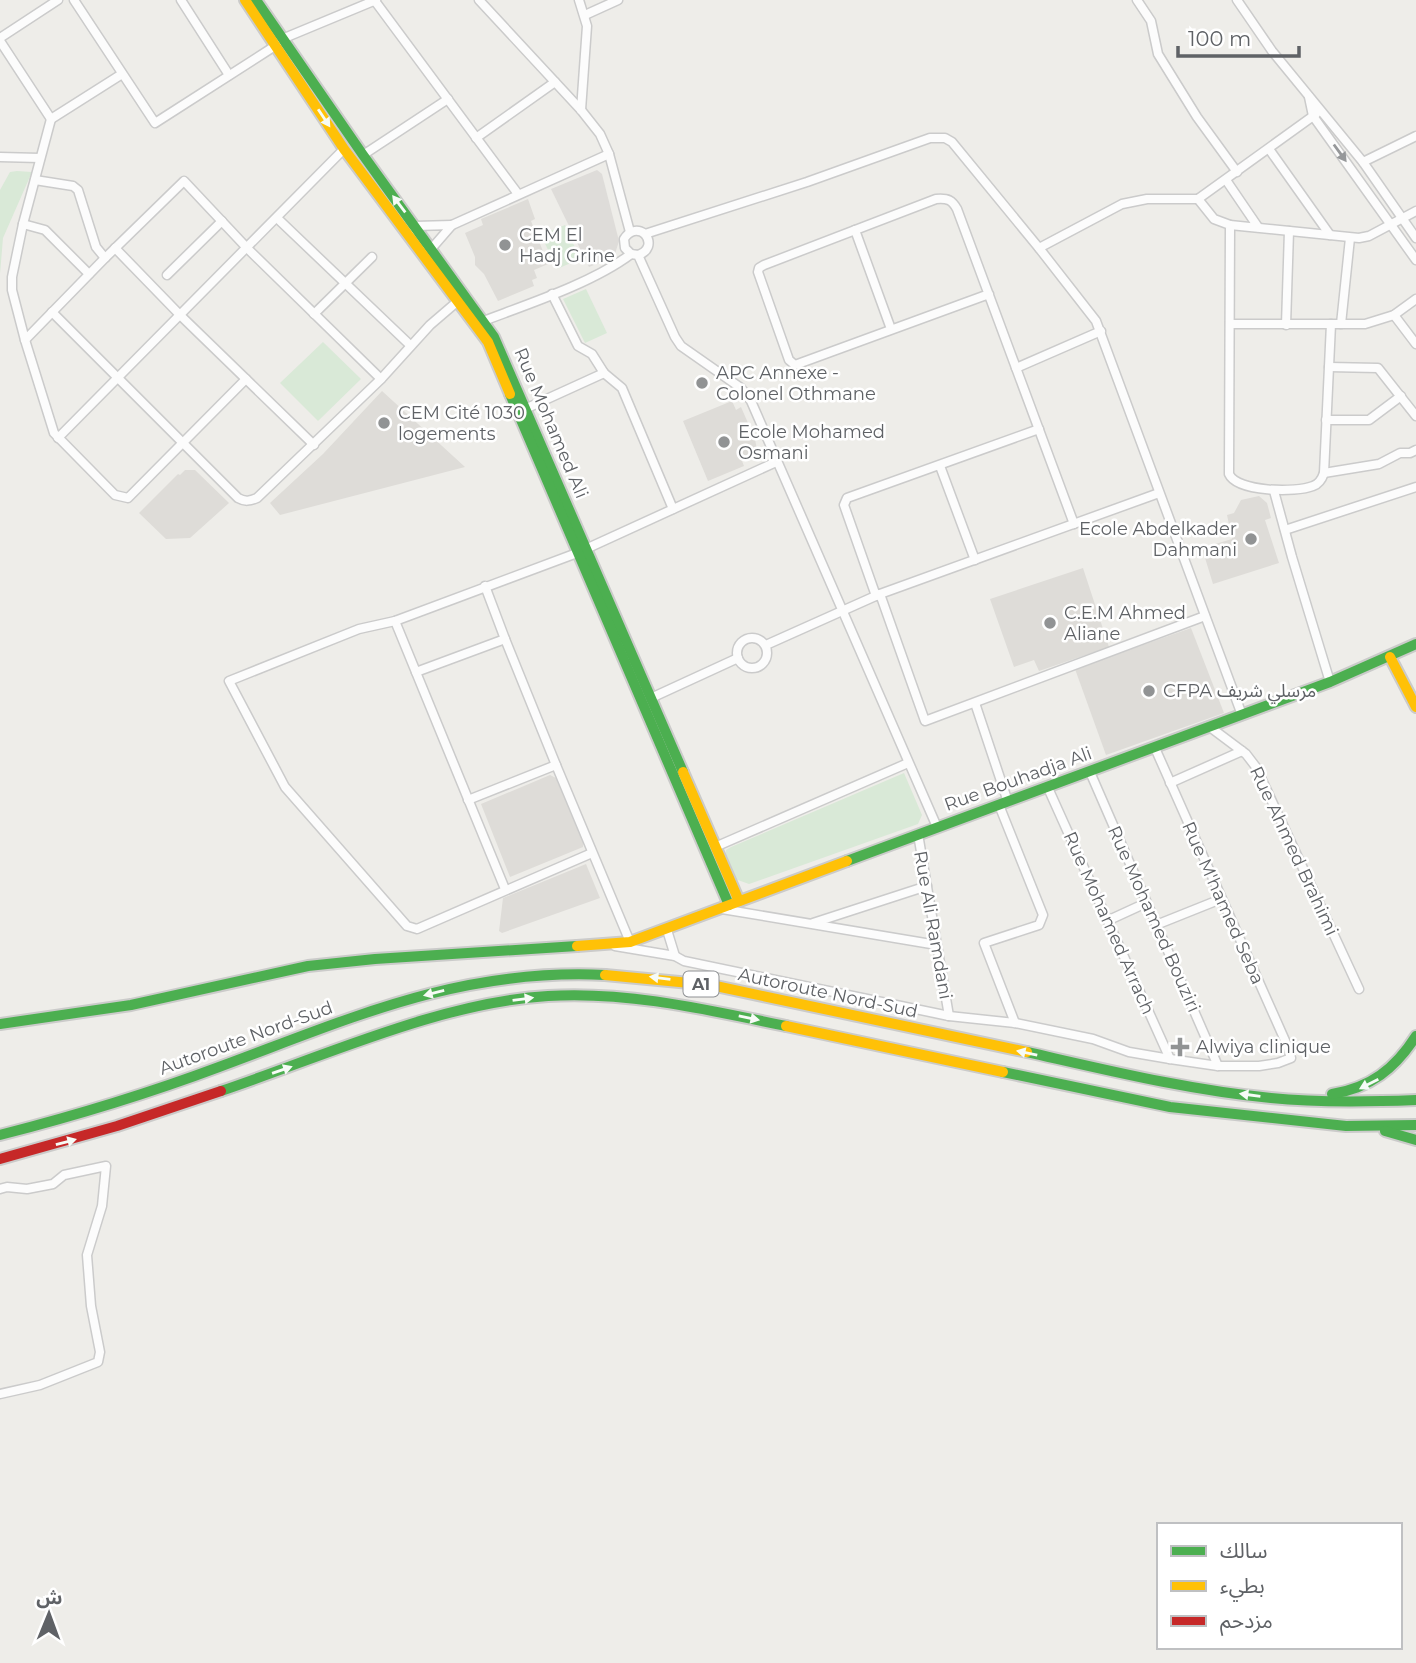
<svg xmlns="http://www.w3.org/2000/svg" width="1416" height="1663" viewBox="0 0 1416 1663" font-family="Montserrat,'Noto Sans Arabic',sans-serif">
<rect width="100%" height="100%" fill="#eeede9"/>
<path fill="#dedcd9" d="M597,170L602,174L619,241L614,257L589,267L551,189Z"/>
<g fill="#dedcd8">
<path d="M528,199L535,219L531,221L548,264L534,270L537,278L532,280L534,286L498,301L484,274L475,265V257L465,233L483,225L481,219Z"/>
<path d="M382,391L465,467L280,515L270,503L323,454Z"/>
<path d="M732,401L736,410L741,407L755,439L757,450L751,457L742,461L744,466L708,481L683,421Z"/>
<path d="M185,470H195L229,503L190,538L166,539L139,513L178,474L180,475Z"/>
<path d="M1259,496L1267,503L1271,518L1265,520L1279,563L1213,584L1202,548L1232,539L1227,515L1234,513L1241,500Z"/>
<path d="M1083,568L1109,647L1039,671L1034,660L1014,667L990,599Z"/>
<path d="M1191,628L1224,713L1106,755L1075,669Z"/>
<path d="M550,775L556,778L583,842V847L510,877L481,804Z"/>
<path d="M586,864L600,898L502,933L499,931L503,898Z"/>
</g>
<g fill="#d9e9d7">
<path d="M17,171L32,172L3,238L0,274V190L10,172Z"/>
<path d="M565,225L580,259L557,269L541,235Z"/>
<path d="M586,289L607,333L585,343L563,299Z"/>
<path d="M323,342L361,379L318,421L280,383Z"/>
<path d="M904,773L922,815L918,824L749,884L735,879C730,871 724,860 726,850L731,847Z"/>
</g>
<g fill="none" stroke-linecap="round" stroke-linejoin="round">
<defs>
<g id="street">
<path d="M74,0L155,123L275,46L282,39L376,0"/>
<path d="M181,0L229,75"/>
<path d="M479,0L581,110L600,134L609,154L630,232"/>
<path d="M579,0L587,26L581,110"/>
<path d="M1137,0L1151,21L1158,54L1197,117L1237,172"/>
<path d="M1237,0L1272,51L1363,162L1416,238"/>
<path d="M375,1L518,194"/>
<path d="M585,15L618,0"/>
<path d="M0,38L58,0"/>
<path d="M0,41L51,119L122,74"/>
<path d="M1309,97L1313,116L1416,260"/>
<path d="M51,119L23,224L12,277V290L25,340L54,433L115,495L128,498L246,379"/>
<path d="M476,138L555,82"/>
<path d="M1269,149L1330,235"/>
<path d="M363,155L448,99"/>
<path d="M0,157L40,158"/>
<path d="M1363,162L1416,136"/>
<path d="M35,180L73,186L78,190L96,247L105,258"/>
<path d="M1226,180L1258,227"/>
<path d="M1198,199L1214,219L1230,225L1229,474C1237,492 1296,493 1313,486C1319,484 1322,479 1324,473L1331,324"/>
<path d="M1198,199L1316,114"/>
<path d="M277,218L410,345"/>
<path d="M23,224L45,230L89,274"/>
<path d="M452,225L609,154"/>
<path d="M1230,225L1359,238L1369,236L1416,211"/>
<path d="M855,230L891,329"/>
<path d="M414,231L415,226L452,225L432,248L426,249"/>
<path d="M115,248L181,316L314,445"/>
<path d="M1039,248L1122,204L1147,199H1198"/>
<path d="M638,255C648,252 652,243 645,234"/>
<path d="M167,275L222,221"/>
<path d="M552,294L578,346L592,354L604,373L622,388L673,509"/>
<path d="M989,294L795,365L789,360L758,272L759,268L764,265L936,199C948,198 952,200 957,209L1074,524"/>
<path d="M52,312L238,498C245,502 250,501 257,498L381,379L430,325L458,301"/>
<path d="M314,314L372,257"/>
<path d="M1394,315L1416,344"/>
<path d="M478,323C525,305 591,284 631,254"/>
<path d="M1230,324H1365L1394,315L1416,299"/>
<path d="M1341,324L1350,238"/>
<path d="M1286,325L1289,231"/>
<path d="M25,340L105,258L184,181L247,248L381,379"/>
<path d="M1329,367L1378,368L1416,416"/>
<path d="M1016,368L1101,331"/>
<path d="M525,409L604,373"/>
<path d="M1326,420H1369L1401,396"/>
<path d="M58,438L344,149"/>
<path d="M940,466L975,560"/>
<path d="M1324,473L1379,464L1400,453H1410L1416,450"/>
<path d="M1274,491L1292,557L1330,682"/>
<path d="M1285,530L1416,487"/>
<path d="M880,594L925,721L1205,616"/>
<path d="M876,596L844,505L847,498L1039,429"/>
<path d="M395,621L505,889"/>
<circle cx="752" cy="653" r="15"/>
<path d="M505,639L556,765"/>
<path d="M766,645L880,594L1159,493"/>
<path d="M416,672L505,639L485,586"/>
<path d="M651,698L738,658"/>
<path d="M975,703L1008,802"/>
<path d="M1210,727L1246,754L1256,767L1359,989"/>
<path d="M1090,772L1218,1066"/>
<path d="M1170,783L1242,751"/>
<path d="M1048,788L1170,1059"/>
<path d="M468,800L556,765L630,942"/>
<path d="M999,805L1043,915L1039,925L984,943L1015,1023"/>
<path d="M937,827L751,401L741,388L681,346L675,337L638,255L631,254L625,248L624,239C629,231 637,228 645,234L807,182L930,138H945L952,142L1039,248L1096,321L1242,715"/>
<path d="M918,834L949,1016"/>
<path d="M715,847L908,763"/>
<path d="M592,853L417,929L407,926L285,787L229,681L359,629L395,621L577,553L776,462"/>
<path d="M722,909L937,945"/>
<path d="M1109,920L1146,903"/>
<path d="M813,923L927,886"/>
<path d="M1156,925L1221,899"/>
<path d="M667,930L675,956"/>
<path d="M615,946L675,956L684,961L949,1016L1015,1023L1093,1039L1129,1052L1170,1059L1218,1066H1259L1278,1063L1291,1058L1287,1045L1155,748"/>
<path d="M0,1189L7,1187L27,1189L53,1184L64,1175L106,1166L102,1206L87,1255L91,1306L100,1352L98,1362L40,1385L0,1394"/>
</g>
<g id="fast">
<path d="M256,0L363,155L494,337L683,772"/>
<path d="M510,394L729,905"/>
<path d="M847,861L1330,682L1416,644"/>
<path d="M0,1024L131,1005L308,966L375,959L577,946"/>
<path d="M1027,1052C1107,1070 1188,1090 1271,1098C1319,1103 1367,1102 1416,1100"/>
<path d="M1003,1072L1170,1107L1346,1126L1416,1125"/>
<path d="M221,1091C322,1057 442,1002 548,996C628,991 708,1010 786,1026"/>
<path d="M1332,1094C1370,1088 1395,1069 1416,1036"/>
<path d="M1385,1131L1416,1140"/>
<path d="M0,1135C74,1116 147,1094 219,1067C352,1018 459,968 605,975"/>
</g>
<g id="slow">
<path d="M245,0L344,149L488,342L510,394"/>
<path d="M1390,657L1416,707"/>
<path d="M683,772L739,901"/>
<path d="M577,946L630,942L847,861"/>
<path d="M605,975L711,985L1027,1052"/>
<path d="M786,1026L1003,1072"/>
</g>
<path id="jam" d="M0,1159L117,1126L221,1091"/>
</defs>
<use href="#street" stroke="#cbcbcb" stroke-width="11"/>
<use href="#fast" stroke="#cbcbca" stroke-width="14"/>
<use href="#slow" stroke="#cbcbca" stroke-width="14"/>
<use href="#jam" stroke="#cbcbca" stroke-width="14"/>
<use href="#street" stroke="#fcfcfc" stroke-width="8"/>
<use href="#fast" stroke="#4caf50" stroke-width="10"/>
<use href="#slow" stroke="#ffc107" stroke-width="10"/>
<use href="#jam" stroke="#c62828" stroke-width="10"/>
</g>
<defs><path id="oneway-solid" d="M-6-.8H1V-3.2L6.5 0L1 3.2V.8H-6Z" transform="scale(1.75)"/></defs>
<g fill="#f6fbf6">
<use href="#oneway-solid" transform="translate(324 118) rotate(56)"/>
<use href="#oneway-solid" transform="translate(399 204) rotate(-127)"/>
<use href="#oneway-solid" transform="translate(660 978) rotate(-173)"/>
<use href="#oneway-solid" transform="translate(434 993) rotate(166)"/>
<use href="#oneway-solid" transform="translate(523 999) rotate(-7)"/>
<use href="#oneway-solid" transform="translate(749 1018) rotate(12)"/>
<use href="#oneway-solid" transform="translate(1027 1053) rotate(-168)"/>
<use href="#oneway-solid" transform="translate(282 1070) rotate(-19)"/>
<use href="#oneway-solid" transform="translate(1369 1084) rotate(153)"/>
<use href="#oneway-solid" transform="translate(1250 1095) rotate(-172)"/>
<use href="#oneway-solid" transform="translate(66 1142) rotate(-15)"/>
</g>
<use fill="#96989a" href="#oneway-solid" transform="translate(1340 153) rotate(54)"/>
<g fill="#919394" stroke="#fff" stroke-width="2.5">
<circle cx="505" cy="245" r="7"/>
<circle cx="702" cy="383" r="7"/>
<circle cx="384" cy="423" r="7"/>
<circle cx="724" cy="442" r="7"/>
<circle cx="1251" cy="539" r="7"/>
<circle cx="1050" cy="623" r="7"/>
<circle cx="1149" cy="691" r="7"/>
<path d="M1176.5 1036.5h7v7h7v7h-7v7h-7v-7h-7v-7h7z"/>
</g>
<g text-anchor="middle" stroke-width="5" stroke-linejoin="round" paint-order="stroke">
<rect fill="#fff" stroke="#8f9194" stroke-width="2" x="683.5" y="971.5" width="35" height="25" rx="5"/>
<g font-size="16" font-weight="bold" fill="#5f6266">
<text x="701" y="990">A1</text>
</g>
<g font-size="18" fill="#5f6266" stroke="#fff" text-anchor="start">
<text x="519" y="241">CEM El<tspan x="519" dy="21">Hadj Grine</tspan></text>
<text x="716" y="379">APC Annexe -<tspan x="716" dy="21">Colonel Othmane</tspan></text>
<text x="398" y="419">CEM Cité 1030<tspan x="398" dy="21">logements</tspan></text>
<text x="738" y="438">Ecole Mohamed<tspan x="738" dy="21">Osmani</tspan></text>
<text x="1237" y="535" text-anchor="end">Ecole Abdelkader<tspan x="1237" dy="21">Dahmani</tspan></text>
<text x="1064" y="619">C.E.M Ahmed<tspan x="1064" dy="21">Aliane</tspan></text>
<text x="1163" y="697">CFPA مرسلي شريف</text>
<text x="1196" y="1053">Alwiya clinique</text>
</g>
<g font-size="18" fill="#5f6266" stroke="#fff">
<text transform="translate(551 423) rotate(67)" y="6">Rue Mohamed Ali</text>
<text transform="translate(1018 779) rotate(-20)" y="6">Rue Bouhadja Ali</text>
<text transform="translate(1294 851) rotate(65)" y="6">Rue Ahmed Brahimi</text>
<text transform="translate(1223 903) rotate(66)" y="6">Rue M'hamed Seba</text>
<text transform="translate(1154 919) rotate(66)" y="6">Rue Mohamed Bouziri</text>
<text transform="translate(1109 923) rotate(66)" y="6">Rue Mohamed Arrach</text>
<text transform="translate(933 925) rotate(80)" y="6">Rue Ali Ramdani</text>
<text transform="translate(828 993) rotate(12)" y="6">Autoroute Nord-Sud</text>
<text transform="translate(246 1038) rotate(-20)" y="6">Autoroute Nord-Sud</text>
</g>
</g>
<rect x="1157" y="1523" width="245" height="126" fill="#ffffff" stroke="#bfc0c2" stroke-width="2"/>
<rect x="1171" y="1546" width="35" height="10" fill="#4caf50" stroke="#bfc0c2" stroke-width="2"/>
<text x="1220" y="1558" font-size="21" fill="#5f6266">سالك</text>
<rect x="1171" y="1581" width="35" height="10" fill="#ffc107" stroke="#bfc0c2" stroke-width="2"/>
<text x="1220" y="1593" font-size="21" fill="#5f6266">بطيء</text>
<rect x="1171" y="1616" width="35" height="10" fill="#c62828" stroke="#bfc0c2" stroke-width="2"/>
<text x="1220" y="1628" font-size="21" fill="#5f6266">مزدحم</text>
<g transform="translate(49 1614) rotate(1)" stroke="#ffffff" stroke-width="5" paint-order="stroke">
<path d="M0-5L12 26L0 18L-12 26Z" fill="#5f6266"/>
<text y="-10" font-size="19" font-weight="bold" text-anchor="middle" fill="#5f6266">ش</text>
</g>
<path d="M1178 46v10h121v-10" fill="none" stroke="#5f6266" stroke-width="3.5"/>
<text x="1188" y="46" font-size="21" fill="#5f6266" stroke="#ffffff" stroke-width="5" paint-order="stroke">100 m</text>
</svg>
